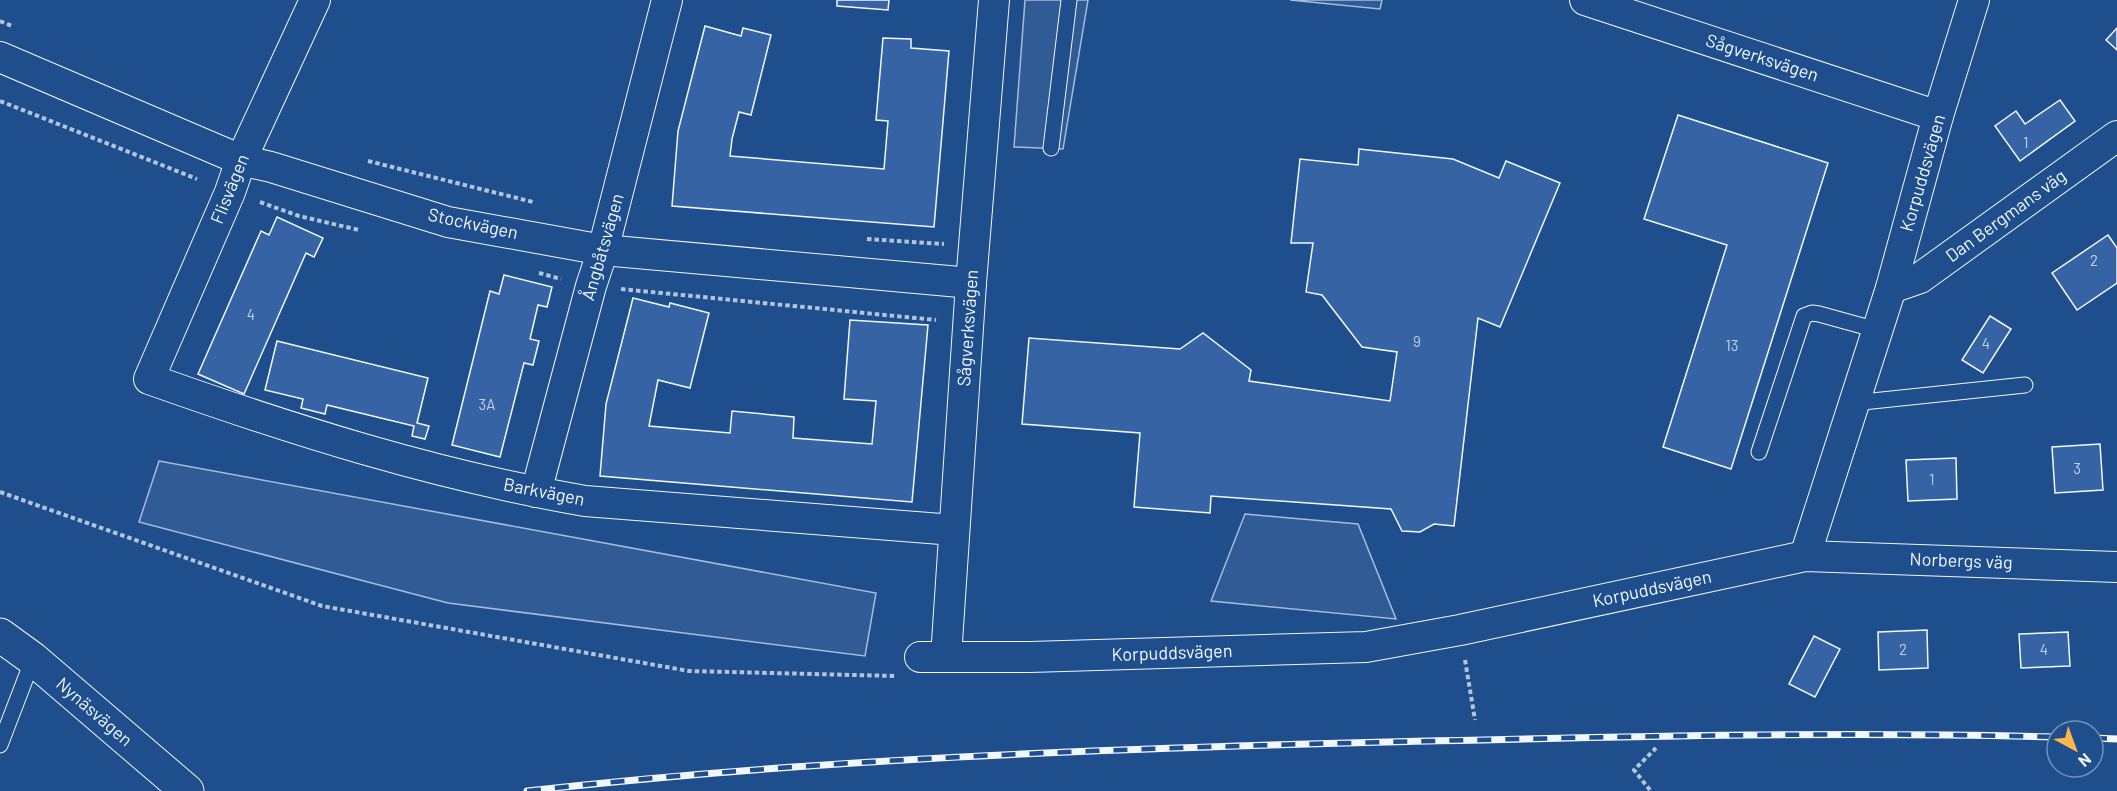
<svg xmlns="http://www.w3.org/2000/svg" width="2117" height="791" viewBox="0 0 2117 791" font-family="Barlow,sans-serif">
<rect width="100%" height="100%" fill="#1f4e8c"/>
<g fill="#305b95" stroke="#a8bbd7" stroke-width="1.5">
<path d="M1025,0H1088L1063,149L1014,147Z"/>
<path d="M1290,0H1382L1380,9Z"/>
<path d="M159,461L876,593L865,656L448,603L139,522Z"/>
<path d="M1245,514L1358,524L1396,619L1211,601Z"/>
</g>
<g fill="#3563a3" stroke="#f2f6ff" stroke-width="1.5">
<path d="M837,0H889L888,10L837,6Z"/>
<path d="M705,26L741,36L743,28L771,35L751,115L739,112L732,139L730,156L884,169L888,121L876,120L883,38L911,39V48L949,51L934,227L672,206L678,131Z"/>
<path d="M2117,28V50L2106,40Z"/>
<path d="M2060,100L2075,121L2020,161L1995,126L2016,111L2025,124Z"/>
<path d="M1678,115L1828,163L1731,469L1663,447L1727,245L1644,219Z"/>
<path d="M1359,149L1453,159L1499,178L1506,161L1560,183L1500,327L1478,318L1454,526L1434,524L1420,532L1402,531L1391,509L1211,496L1210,513L1134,507L1140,433L1022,424L1029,338L1180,349L1203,333L1251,370L1249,381L1390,401L1397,352L1362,347L1322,295L1306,292L1313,243H1291L1300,159L1358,165Z"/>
<path d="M277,217L323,238L314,257L306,253L244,394L198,374L261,231L269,235Z"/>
<path d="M2108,235L2117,248V283L2077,310L2052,273Z"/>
<path d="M504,275L552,287L547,307L538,305L530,339L539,341L533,365L524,363L500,457L452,445L490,291L499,294Z"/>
<path d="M633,298L669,307L670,303L709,313L690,388L658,380L649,426L730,433L732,411L794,417L793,438L872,444L876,401L844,399L850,320L928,325L912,502L600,476L606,404Z"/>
<path d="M1990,316L2011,329L1983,373L1962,360Z"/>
<path d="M277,341L428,378L417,423L429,426L425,439L412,436L414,426L327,405L325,414L301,408L303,399L265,390Z"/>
<path d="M2100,444L2103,490L2055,493L2052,447Z"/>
<path d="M1956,458L1957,499L1908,501L1906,460Z"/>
<path d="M1927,630L1928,668L1879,670L1878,632Z"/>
<path d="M2068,632L2070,666L2021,668L2019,634Z"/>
<path d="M1814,636L1840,649L1815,697L1789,684Z"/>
</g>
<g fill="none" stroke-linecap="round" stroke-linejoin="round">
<defs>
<g id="service">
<path d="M1051,148L1069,0"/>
<path d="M1853,403L2025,385"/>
<path d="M1759,452L1804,316L1812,313L1819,314L1877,330"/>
<path d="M0,745L33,659"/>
</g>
<g id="minor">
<path d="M315,0L241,160L230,192L149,379C293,430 435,475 585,501L954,530"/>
<path d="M1585,0L1938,116"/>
<path d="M0,57L241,160L271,167L448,222L603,250L971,283"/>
<path d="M1891,288L1920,278L2117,136"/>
<path d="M536,492L591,286L603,250L667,0"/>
<path d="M1805,556L1891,288L1938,116L1974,0"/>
<path d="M920,657H1030L1366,647L1460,630L1805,556L2117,567"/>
<path d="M946,657L971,283L994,0"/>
</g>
<path id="tertiary" d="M0,635L33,659L187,791"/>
</defs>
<use href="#service" stroke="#f2f6ff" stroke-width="17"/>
<use href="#minor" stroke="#f2f6ff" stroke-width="32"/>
<use href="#tertiary" stroke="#f2f6ff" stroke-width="35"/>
<g stroke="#b3c4dc" stroke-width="4" stroke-dasharray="4.5 3" stroke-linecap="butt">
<path d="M0,21L12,26"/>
<path d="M0,101L197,179"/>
<path d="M368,161L533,202"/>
<path d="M260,202L299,216L359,230"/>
<path d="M867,239L944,244"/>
<path d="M539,273L561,279"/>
<path d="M621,289L936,320"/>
<path d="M0,492L322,606L689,671L895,676"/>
<path d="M1465,660L1475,720"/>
<path d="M1650,790L1634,770L1656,748"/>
</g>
<use href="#service" stroke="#1f4e8c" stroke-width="15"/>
<use href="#minor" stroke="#1f4e8c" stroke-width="30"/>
<use href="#tertiary" stroke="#1f4e8c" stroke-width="33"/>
<defs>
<g id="rail">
<path d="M2093,738L2117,739"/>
<path d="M527,791C813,759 1100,749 1387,742C1610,737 1834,731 2057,737"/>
</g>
</defs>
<use href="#rail" stroke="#f2f6ff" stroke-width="7"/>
<use href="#rail" stroke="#1f4e8c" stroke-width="4.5" stroke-dasharray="14" stroke-linecap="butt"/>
</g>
<g text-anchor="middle" stroke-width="4.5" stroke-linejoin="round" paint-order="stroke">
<g font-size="15" fill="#c3d1e8">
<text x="2026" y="148">1</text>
<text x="2094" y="266">2</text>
<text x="251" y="320">4</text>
<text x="1417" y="347">9</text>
<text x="1986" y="349">4</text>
<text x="1732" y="351">13</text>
<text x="487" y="410">3A</text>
<text x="2077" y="474">3</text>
<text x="1932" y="485">1</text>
<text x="1903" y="655">2</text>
<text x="2044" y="655">4</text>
</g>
<g font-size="18" fill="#f2f6ff" stroke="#1f4e8c">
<text transform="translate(1762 58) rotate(18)" y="6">Sågverksvägen</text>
<text transform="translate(1923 173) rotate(-74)" y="6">Korpuddsvägen</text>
<text transform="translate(230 189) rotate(-68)" y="6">Flisvägen</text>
<text transform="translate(2006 216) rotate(-36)" y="6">Dan Bergmans väg</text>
<text transform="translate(473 224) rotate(12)" y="6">Stockvägen</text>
<text transform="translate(603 247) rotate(-74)" y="6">Ångbåtsvägen</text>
<text transform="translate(968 328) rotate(-86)" y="6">Sågverksvägen</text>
<text transform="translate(544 492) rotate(11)" y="6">Barkvägen</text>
<text transform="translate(1961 561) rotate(2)" y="6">Norbergs väg</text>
<text transform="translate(1652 589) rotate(-12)" y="6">Korpuddsvägen</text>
<text transform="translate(1172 653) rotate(-2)" y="6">Korpuddsvägen</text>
<text transform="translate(94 712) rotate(41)" y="6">Nynäsvägen</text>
</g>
</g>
<g transform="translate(2075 749) rotate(139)"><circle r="28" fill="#1f4e8c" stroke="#7391ba" stroke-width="1.5"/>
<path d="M0-4.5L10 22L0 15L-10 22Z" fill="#ffb74d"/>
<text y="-9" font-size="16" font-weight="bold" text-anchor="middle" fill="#f2f6ff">N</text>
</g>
</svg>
